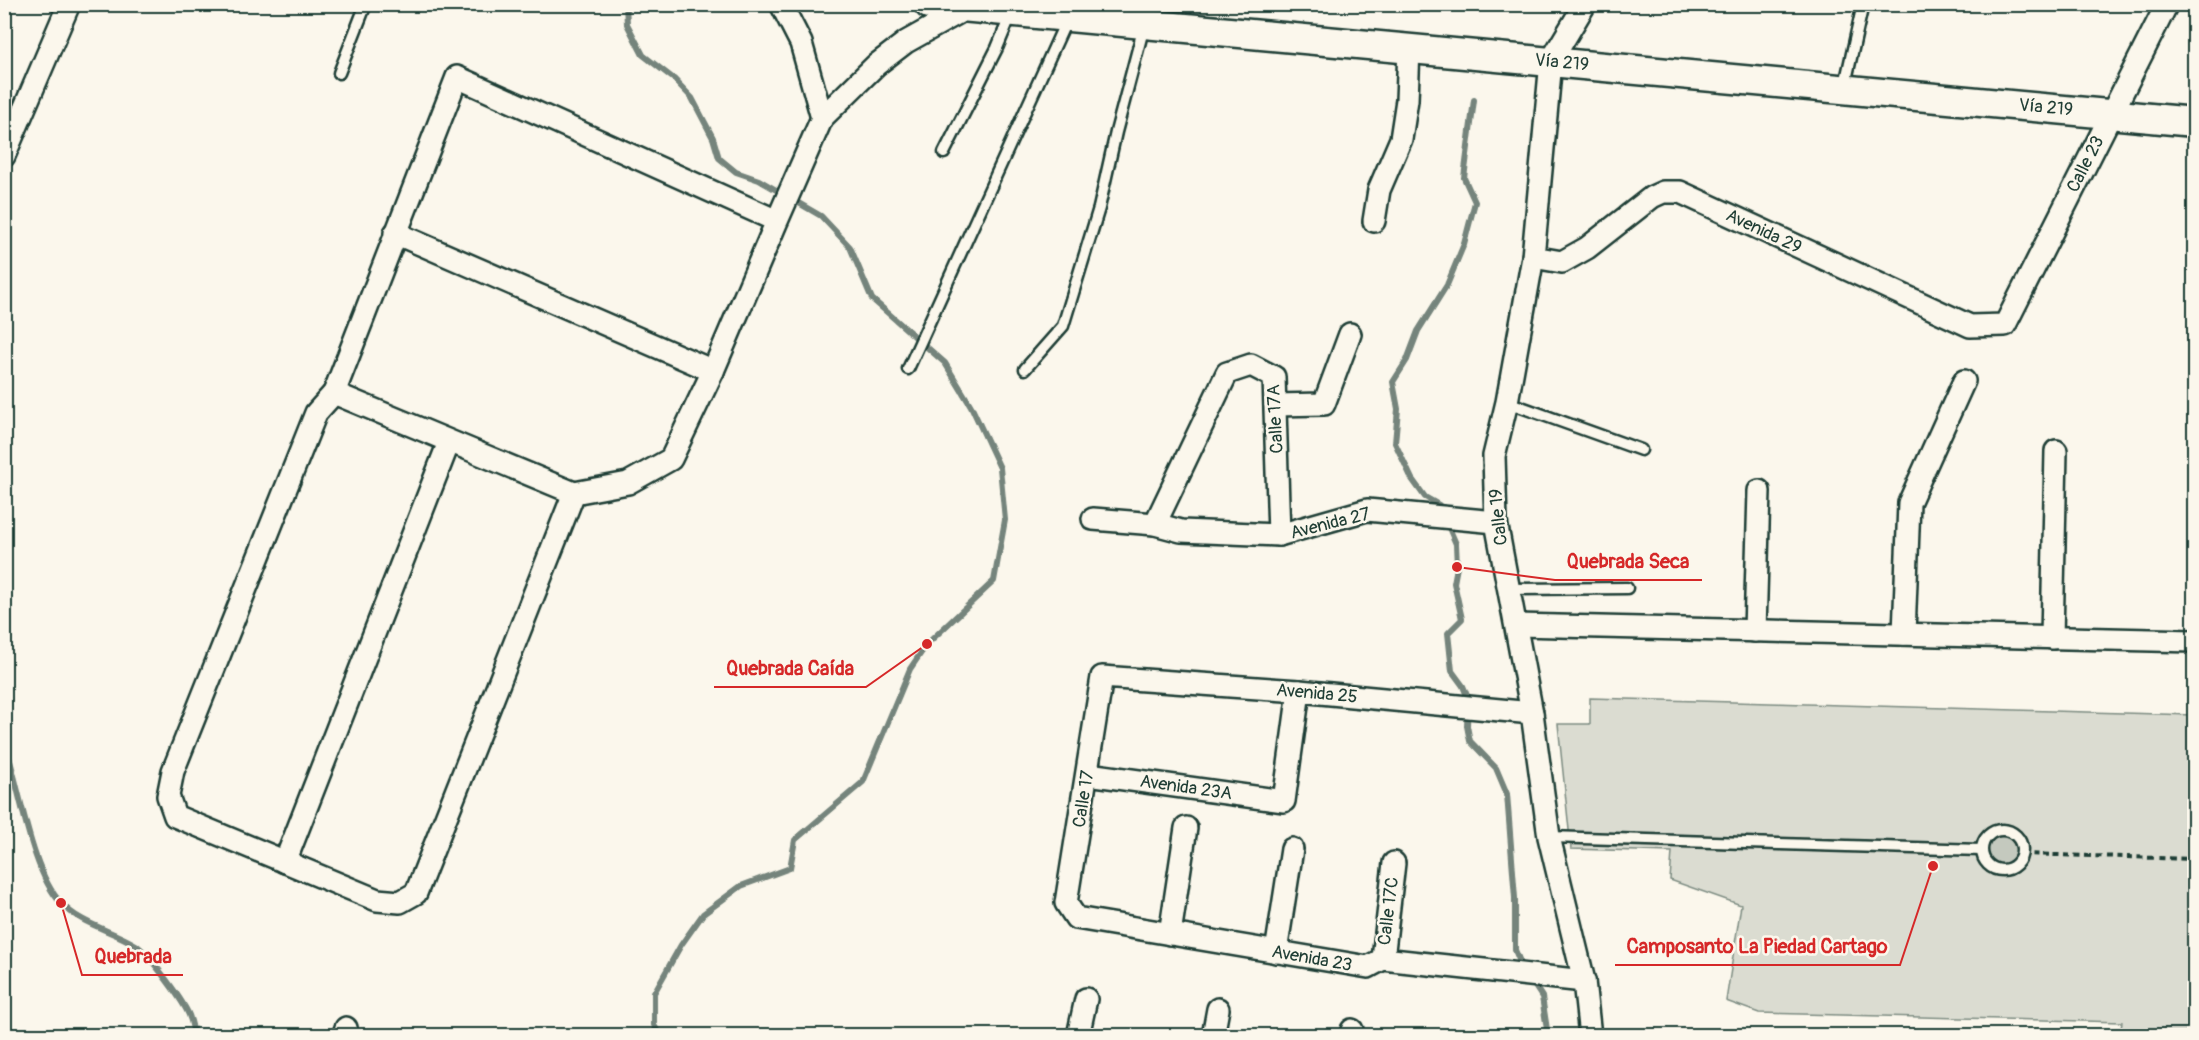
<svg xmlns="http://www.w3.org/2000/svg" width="2199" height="1040" viewBox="0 0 2199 1040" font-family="Pangolin,sans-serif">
<rect width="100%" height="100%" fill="#fbf7ec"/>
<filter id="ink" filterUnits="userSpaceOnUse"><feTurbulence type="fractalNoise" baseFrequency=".0167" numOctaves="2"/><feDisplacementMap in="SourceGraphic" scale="12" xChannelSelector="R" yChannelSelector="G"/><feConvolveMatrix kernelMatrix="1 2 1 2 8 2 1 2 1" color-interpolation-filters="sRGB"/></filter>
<g filter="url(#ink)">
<path fill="#dbdcd1" stroke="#7d8c82" stroke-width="1.5" d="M1590,698L2194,715V1035H2120L2122,1022L1759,1013L1726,1001L1741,905L1670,880L1672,852L1571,849L1558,724H1590Z"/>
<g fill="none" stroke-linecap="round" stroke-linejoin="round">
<g stroke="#74847b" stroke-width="6">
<path d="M626,4L627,24L643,55L674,79L692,98L713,138L719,158L736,172L759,180L821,216L850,247L872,299L945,363L971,406L1000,468L1005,520L994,581L927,644L910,669L863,782L795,840L790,868L741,886L703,914L681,945L654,993V1025L660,1036"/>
<path d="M1443,513L1439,505L1425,497L1412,479L1395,443L1398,409L1393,382L1407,360L1418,331L1447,285L1464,244L1475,202L1464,178L1474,100"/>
<path d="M1447,523L1456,544L1457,567L1454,583L1462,619L1448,633L1452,671L1463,686L1468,698L1467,726L1470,741L1496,768L1507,794L1515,898V950L1523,969"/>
<path d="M4,741C20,786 30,870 61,903C81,925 112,930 136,945C148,953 186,1004 190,1018C192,1023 193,1030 194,1036"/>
<path d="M1531,980L1542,997L1548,1036"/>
</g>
</g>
<circle fill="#c4c9be" stroke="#1f3d34" stroke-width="1.5" cx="2002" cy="850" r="14"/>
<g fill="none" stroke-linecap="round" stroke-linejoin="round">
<defs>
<g id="service">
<path d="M1119,21L1129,4"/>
<path d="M339,73L366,4"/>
<path d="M1844,89L1863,4"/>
<path d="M944,153L997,48L1012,12"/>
<path d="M908,369L1067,19"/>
<path d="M1025,369L1063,326L1099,208L1116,132L1144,26"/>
<path d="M1507,402L1641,450"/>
<path d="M1508,589L1627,588"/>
<circle cx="2002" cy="850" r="20"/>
<path d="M1549,837L1981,850"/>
</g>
<g id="minor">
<path d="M781,4L801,43L822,118"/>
<path d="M1585,4L1551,61L1533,257L1507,402L1494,456L1496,522L1532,713L1549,837L1584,981L1590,1036"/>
<path d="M4,156L69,4"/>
<path d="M777,221L713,371L671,459L628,483L574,493L334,393L457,77L777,221L822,118L876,65L906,42L967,8"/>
<path d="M1374,221L1379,190L1401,139L1407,100L1409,48"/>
<path d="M395,233L713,371"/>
<path d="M1533,257L1562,262L1587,248L1652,197L1663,192H1680L1970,326L2005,325L2167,4"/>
<path d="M334,393L316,413L173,771L168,796L175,816L377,900L400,902L416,893L574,493"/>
<path d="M1275,405L1324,404L1350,334"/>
<path d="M1093,519L1155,524L1181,531L1279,535L1367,510L1496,522"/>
<path d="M1155,524L1227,373L1251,365L1274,377L1279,535"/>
<path d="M1516,625L2194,641"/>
<path d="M1755,631L1759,491"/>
<path d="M1904,634L1909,503L1964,381"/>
<path d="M2052,638L2056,451"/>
<path d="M1532,713L1299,691L1102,677L1066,903L1076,918L1368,967L1383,959L1584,981"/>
<path d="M1088,774L1284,801L1299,691"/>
<path d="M285,862L449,442"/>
<path d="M1170,934L1186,828"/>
<path d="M1276,952L1292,849"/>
<path d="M1383,959L1394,863"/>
<path d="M343,1036L346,1028"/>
<path d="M1078,1036L1086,999"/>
<path d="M1213,1036L1218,1009"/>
<path d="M1351,1036L1352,1030"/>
</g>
<path id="secondary" d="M929,4L2194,122"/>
</defs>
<use href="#service" stroke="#1f3d34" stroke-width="15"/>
<use href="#minor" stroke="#1f3d34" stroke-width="26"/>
<use href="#secondary" stroke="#1f3d34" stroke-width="33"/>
<path stroke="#1f3d34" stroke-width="4" stroke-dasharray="6 4.5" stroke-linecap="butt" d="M2022,854L2194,859"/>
<use href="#service" stroke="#fbf7ec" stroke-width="10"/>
<use href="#minor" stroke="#fbf7ec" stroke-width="21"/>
<use href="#secondary" stroke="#fbf7ec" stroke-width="28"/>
</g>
</g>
<g text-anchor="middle" stroke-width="5" stroke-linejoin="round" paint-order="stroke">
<g font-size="18" fill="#1f3d34" stroke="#fbf7ec">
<text transform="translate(1562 62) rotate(5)" y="6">Vía 219</text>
<text transform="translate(2046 107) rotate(5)" y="6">Vía 219</text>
<text transform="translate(2085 164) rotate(-63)" y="6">Calle 23</text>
<text transform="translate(1764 231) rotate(25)" y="6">Avenida 29</text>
<text transform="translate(1275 419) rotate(-93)" y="6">Calle 17A</text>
<text transform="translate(1498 517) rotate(-96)" y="6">Calle 19</text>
<text transform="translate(1330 523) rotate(-14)" y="6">Avenida 27</text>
<text transform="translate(1317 693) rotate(5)" y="6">Avenida 25</text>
<text transform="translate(1186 787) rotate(8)" y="6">Avenida 23A</text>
<text transform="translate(1083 799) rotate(-81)" y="6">Calle 17</text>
<text transform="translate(1388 911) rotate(-83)" y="6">Calle 17C</text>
<text transform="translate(1312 958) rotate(10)" y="6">Avenida 23</text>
</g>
</g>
<path fill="none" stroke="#d62828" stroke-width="2" d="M1457 567L1555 580H1702M927 644L866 687H714M1933 866L1900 965H1615M61 903L82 975H183"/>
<g fill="#d62828" stroke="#fbf7ec" stroke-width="2">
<circle cx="1457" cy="567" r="6"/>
<circle cx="927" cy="644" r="6"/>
<circle cx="1933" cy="866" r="6"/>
<circle cx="61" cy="903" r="6"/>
</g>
<g font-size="20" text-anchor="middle" font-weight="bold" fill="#d62828" stroke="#fbf7ec" stroke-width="5" stroke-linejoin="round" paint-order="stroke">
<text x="1628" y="568">Quebrada Seca</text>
<text x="790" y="675">Quebrada Caída</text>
<text x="1757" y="953">Camposanto La Piedad Cartago</text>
<text x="133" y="963">Quebrada</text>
</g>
<rect width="2199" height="1040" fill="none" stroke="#fbf7ec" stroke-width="24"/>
<rect x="12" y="12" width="2175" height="1016" fill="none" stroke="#1f3d34" stroke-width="2" filter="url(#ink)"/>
</svg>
